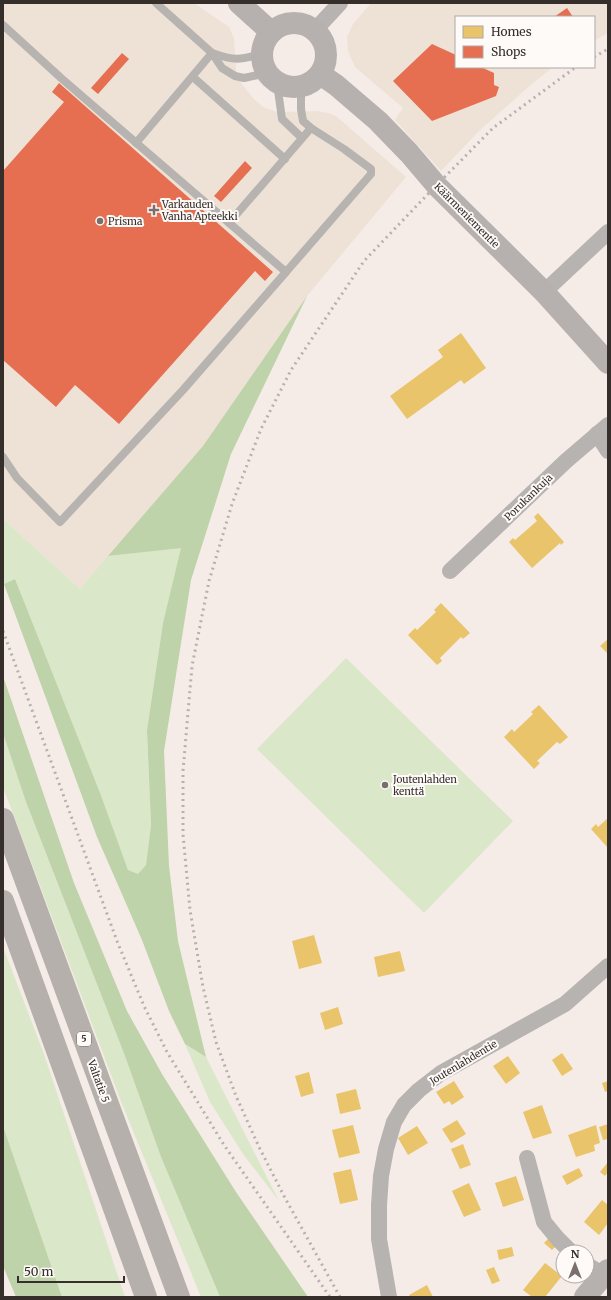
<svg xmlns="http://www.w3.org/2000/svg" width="611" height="1300" viewBox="0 0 611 1300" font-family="Merriweather,serif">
<rect width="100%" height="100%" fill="#f6ece7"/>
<g fill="#eee2d6">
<path d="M3,3H194L229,27L234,38L236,69L241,83L253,98L263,107L277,112L317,111L328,113L336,116L406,177L307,296L203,447L80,589L3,519Z"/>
<path d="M371,3H608V33L594,41V17H456V67H553L525,90L479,131L441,171L395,120L403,108L355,67L348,51L347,37L353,24Z"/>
</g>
<g fill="#dae8c9">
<path d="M3,519L80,589L108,556L182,547L163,623L147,730L151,825L146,865L138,875L128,870L15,579L4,584Z"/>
<path d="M346,658L513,821L424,913L257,749Z"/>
<path d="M3,733L26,802L125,1056L161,1157L220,1297H201L122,1104L3,787Z"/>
<path d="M3,947L44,1054L125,1297H62L3,1126Z"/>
<path d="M185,1044L206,1057L279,1201L243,1154L210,1102Z"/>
</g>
<g fill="#bed3a9">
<path d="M307,296L231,454L191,580L164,751L169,866L178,941L206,1057L185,1044L169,1011L142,940L97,837L4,584L15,579L100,793L128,870L138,874L146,865L151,825L147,730L163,623L181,548L108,556L203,446Z"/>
<path d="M3,676L74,883L127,1011L162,1074L236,1192L308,1297H220L161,1157L125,1056L26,802L3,733Z"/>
<path d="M3,1126L62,1297H16L3,1266Z"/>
</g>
<g fill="#e9c46a">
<path d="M461,333L486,368L464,384L461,380L407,419L390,396L443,357L438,350Z"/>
<path d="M538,513L564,542L561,545L560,543L532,568L509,542L513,538L515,540L537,521L534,517Z"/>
<path d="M441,603L470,633L463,639L461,637L440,658L442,661L437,665L408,635L415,628L417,630L436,612L434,610Z"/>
<path d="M608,639V654L600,646Z"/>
<path d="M539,705L568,737L560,744L557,742L537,761L540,763L534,769L504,737L512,729L514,732L533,714L531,712Z"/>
<path d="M608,818V848L591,829L596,824L598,827Z"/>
<path d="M314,935L322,963L299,969L292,941Z"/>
<path d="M400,951L405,971L378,977L374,957Z"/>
<path d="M338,1007L343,1024L325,1030L320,1013Z"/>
<path d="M562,1053L573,1069L562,1076L552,1060Z"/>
<path d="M508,1056L520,1073L506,1084L493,1066Z"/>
<path d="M309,1072L314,1093L301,1097L295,1076Z"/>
<path d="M454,1081L464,1097L452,1105L449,1101L444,1104L436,1092Z"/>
<path d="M608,1081V1091L605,1092L602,1083Z"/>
<path d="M356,1089L361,1109L340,1114L336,1094Z"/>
<path d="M542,1105L552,1133L533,1139L523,1112Z"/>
<path d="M457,1120L466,1134L451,1143L442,1129Z"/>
<path d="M608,1124V1139L603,1140L599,1127Z"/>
<path d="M353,1125L360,1153L339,1158L332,1130Z"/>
<path d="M596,1125L600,1143L594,1145L595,1151L576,1157L568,1135Z"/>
<path d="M417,1126L428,1143L408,1155L398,1138Z"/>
<path d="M463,1144L471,1165L460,1169L451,1149Z"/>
<path d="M608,1162V1172L605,1176L600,1172Z"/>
<path d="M579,1168L583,1176L567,1185L562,1176Z"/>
<path d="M351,1169L358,1200L340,1204L333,1173Z"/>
<path d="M516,1176L524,1200L503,1207L495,1183Z"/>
<path d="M469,1183L481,1210L464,1217L452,1191Z"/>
<path d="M602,1200L608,1205V1223L599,1235L584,1222Z"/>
<path d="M551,1236L558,1244L552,1250L544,1243Z"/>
<path d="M512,1247L514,1256L499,1260L497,1250Z"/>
<path d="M545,1263L562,1276L545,1297H532L523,1290Z"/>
<path d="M494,1267L500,1281L492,1284L486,1270Z"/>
<path d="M427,1285L433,1297H410L409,1295Z"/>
</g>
<g fill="#e76f51">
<path d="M567,8L573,17H554Z"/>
<path d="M432,44L456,55V67H481L494,73V85L499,87L496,96L432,121L393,81Z"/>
<path d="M122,53L129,59L98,94L91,88Z"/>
<path d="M59,83L273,272L265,281L255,271L119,424L75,385L56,407L3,360V171L64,102L52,92Z"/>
<path d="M245,161L252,168L221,202L214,196Z"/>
</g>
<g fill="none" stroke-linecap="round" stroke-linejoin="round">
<g stroke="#b6b3b0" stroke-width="8">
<path d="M156,3L212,53L222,68L235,76L244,78L267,73"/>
<path d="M3,25L61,78L286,272L371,174V169L344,149L311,128L303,121L301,109V87"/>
<path d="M212,53C235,61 239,60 261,54"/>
<path d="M193,77L285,159"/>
<path d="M277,83L282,119L302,138"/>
<path d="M136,143L212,53"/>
<path d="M229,223L311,128"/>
<path d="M3,457L17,478L60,522L183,390L286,272"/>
</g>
<g stroke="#b6b3b0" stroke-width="16">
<path d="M315,30L340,3"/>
<path d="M544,292L608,232"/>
<path d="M597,434L608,451"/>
<path d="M450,571L566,461L608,425"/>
<path d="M527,1158L544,1222L558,1239L571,1252"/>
<path d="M587,1265L604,1275"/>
<path d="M389,1297L379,1239V1205L381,1176L386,1149L394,1122L404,1105L419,1090L441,1073L565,1004L608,966"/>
</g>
<g stroke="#b6b1af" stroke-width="22">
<path d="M239,3L271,32"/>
<circle cx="294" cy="55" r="32"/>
<path d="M320,74L336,85L378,121L409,153L437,186L544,292L608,363"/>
<path d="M585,1297L608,1270"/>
</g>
<g stroke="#b5b0ac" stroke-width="22">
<path d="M3,819L179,1297"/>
<path d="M3,901L146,1297"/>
</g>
<g stroke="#b6b0ae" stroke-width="3" stroke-dasharray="2 4" stroke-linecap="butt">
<path d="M594,57L608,49"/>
<path d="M3,631L117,941L144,1006L167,1052L224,1145L330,1297"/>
<path d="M340,1297L285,1198L259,1147L236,1096L216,1042L203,987L190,910L183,834V771L192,666L209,581L232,504L261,429L291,370L364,261L426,196L493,128L576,67"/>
</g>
</g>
<g fill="#79706d" stroke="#fefaf8" stroke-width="1.5">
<path d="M152 204h4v4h4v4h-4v4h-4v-4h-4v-4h4z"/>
<circle cx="100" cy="221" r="4"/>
<circle cx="385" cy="785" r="4"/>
</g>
<g text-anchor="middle" stroke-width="4" stroke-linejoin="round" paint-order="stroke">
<rect fill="#fefaf8" stroke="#716b68" stroke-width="1" x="77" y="1032" width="14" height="14" rx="3"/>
<g font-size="9" font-weight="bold" fill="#352e2b">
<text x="84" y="1042">5</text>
</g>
<g font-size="10" fill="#352e2b" stroke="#fefaf8" text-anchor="start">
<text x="162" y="208">Varkauden<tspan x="162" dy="12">Vanha Apteekki</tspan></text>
<text x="108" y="225">Prisma</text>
<text x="393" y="783">Joutenlahden<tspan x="393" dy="12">kenttä</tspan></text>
</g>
<g font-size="10" fill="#352e2b" stroke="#fefaf8">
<text transform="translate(467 215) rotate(45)" y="4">Käärmeniementie</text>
<text transform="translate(528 497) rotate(-44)" y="4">Porukankuja</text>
<text transform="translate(463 1062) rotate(-31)" y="4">Joutenlahdentie</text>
<text transform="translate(99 1081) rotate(70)" y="4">Valtatie 5</text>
</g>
</g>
<rect width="611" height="1300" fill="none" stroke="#352e2b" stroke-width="8"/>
<rect x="455" y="16" width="140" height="52" fill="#fefaf8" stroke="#aea8a6"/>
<rect x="463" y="26" width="20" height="12" fill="#e9c46a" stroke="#aea8a6"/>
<text x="491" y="36" font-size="12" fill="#352e2b">Homes</text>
<rect x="463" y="46" width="20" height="12" fill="#e76f51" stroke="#aea8a6"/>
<text x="491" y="56" font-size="12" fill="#352e2b">Shops</text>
<g transform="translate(575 1264)"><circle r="19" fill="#fefaf8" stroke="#aea8a6"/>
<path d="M0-3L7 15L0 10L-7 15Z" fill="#79706d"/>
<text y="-6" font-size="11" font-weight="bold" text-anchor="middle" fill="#352e2b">N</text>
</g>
<path d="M18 1276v6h106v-6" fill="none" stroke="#352e2b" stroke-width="2"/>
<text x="24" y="1276" font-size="12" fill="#352e2b" stroke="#fefaf8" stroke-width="3" paint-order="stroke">50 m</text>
</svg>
